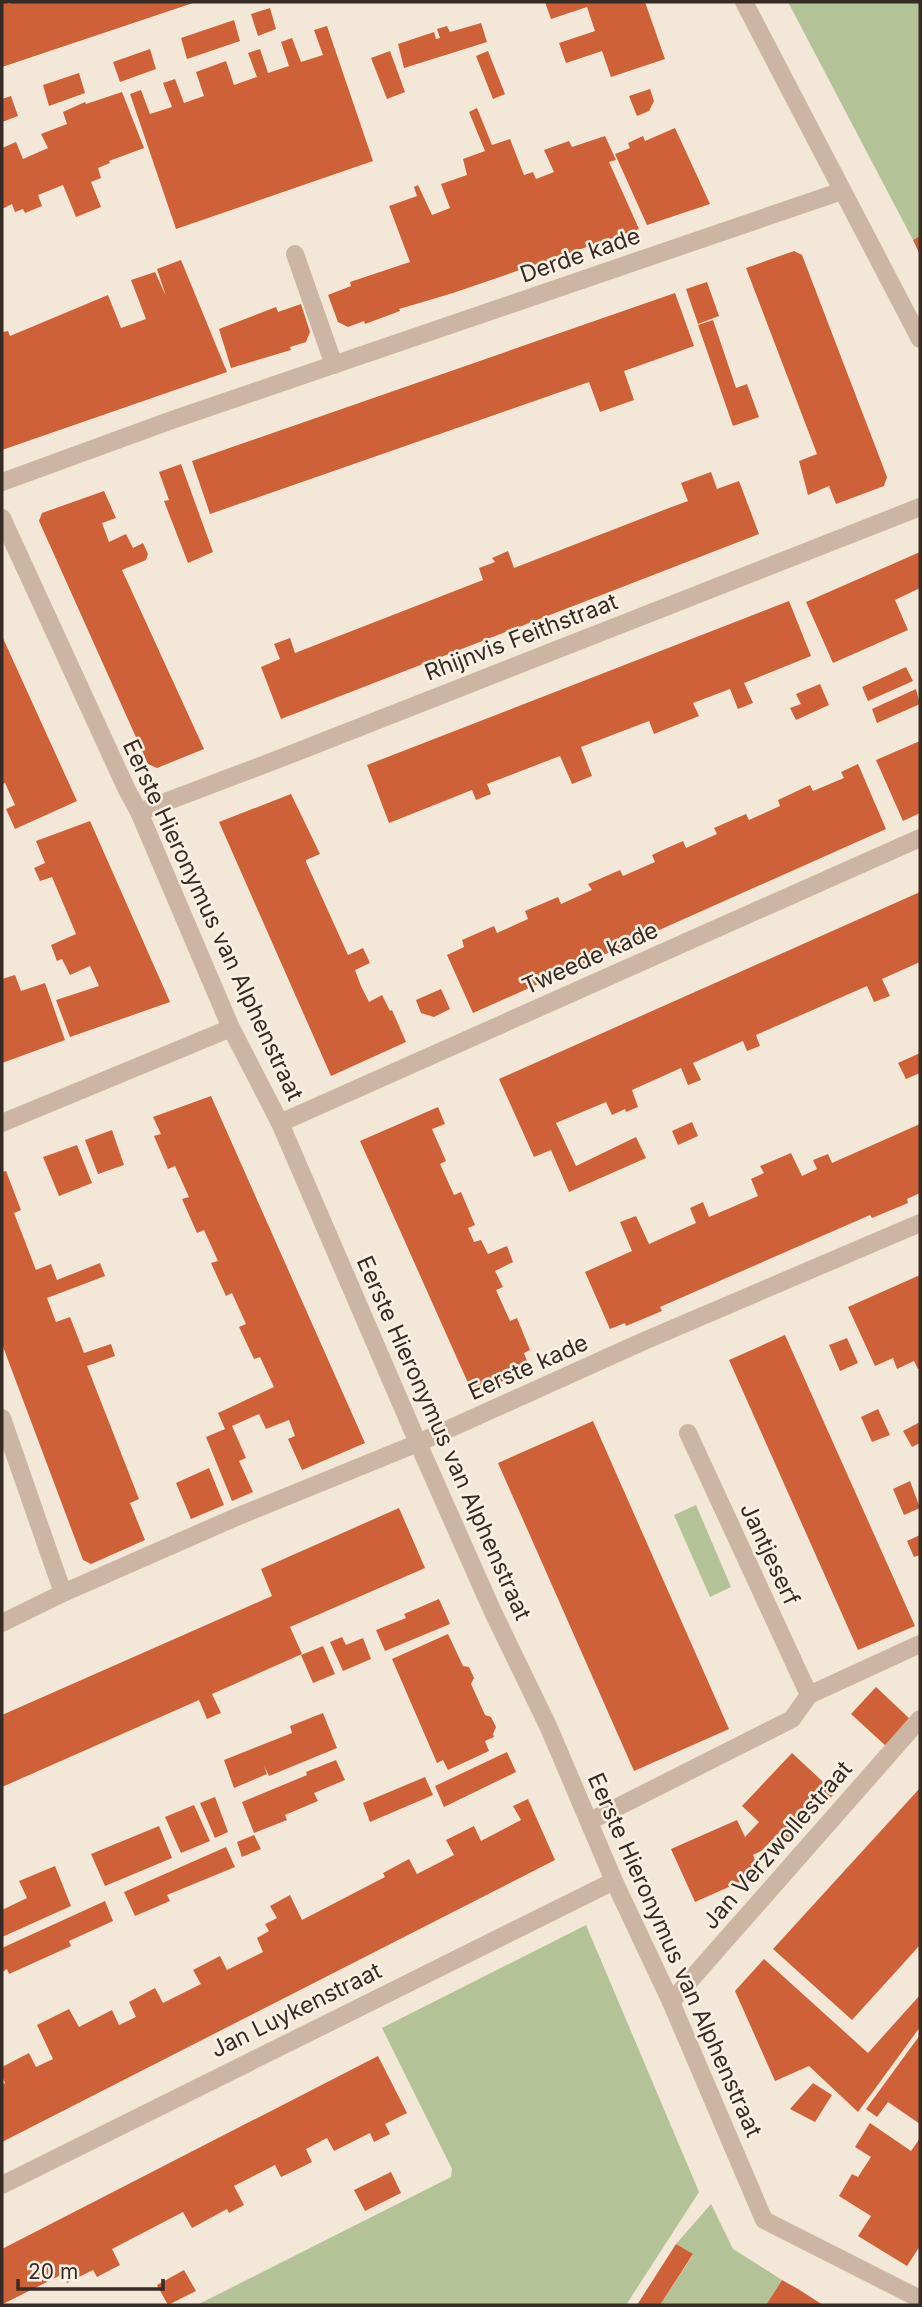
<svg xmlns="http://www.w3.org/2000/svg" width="922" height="2307" viewBox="0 0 922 2307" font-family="Inter,sans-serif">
<rect width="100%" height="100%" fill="#f3e7d7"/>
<g fill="#b3c397">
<path d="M788,2H920V236L913,240Z"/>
<path d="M696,1505L731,1587L710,1597L674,1515Z"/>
<path d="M586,1925L699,2192L626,2305H197L451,2177L452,2169L382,2028Z"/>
<path d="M711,2204L733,2249L782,2280L766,2305H660L693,2255L676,2244Z"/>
</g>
<g fill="#cf6139">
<path d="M2,2H7L8,4L15,2H196L2,67Z"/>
<path d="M545,2H645L665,59L611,77L602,51L566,63L559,43L595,31L587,7L551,19Z"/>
<path d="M270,8L276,29L258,36L251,14Z"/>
<path d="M234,20L240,41L187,59L181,38Z"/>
<path d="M481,23L487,42L404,68L398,44L434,32L436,39L440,38L437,29L447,26L450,32Z"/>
<path d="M327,26L373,161L176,229L130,94L141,90L150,114L172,107L163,83L175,79L184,103L204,96L196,72L226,61L234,85L257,77L248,53L260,49L268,73L289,66L281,42L292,38L301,62L323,55L314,30Z"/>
<path d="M150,49L156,69L120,82L113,62Z"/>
<path d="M390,51L405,92L387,99L371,58Z"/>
<path d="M488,51L505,94L493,99L476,56Z"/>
<path d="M79,73L85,93L49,106L43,85Z"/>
<path d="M650,89L654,101L649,111L637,116L629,96Z"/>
<path d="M122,92L144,148L109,161L110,163L98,168L101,178L91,182L101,207L76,217L63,185L38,195L42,206L25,213L23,209L15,212L12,204L2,209V148L16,142L23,159L48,148L41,134L67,124L63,112L85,102L86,104Z"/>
<path d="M11,96L18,116L2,122V99Z"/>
<path d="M477,108L492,145L510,139L524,175L533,172L536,179L554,172L544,150L569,141L572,147L605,136L616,160L609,162L639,229L453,293L406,307L399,309L400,311L365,324L364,321L348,327L338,322L328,295L351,286L350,282L410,262L389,206L417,196L414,187L418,185L432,215L450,208L441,184L467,175L463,159L485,151L469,112Z"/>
<path d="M675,128L710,204L647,225L615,154L630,148L628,143L643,136L645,141Z"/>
<path d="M920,236V255L913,240Z"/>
<path d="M794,251L802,255L887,477L884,486L836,504L829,486L808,495L799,461L817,454L746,268Z"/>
<path d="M181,260L227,372L2,450V332L8,331L10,336L108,295L121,328L146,319L131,280L155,272L166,296L157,269Z"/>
<path d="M707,282L719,316L698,324L686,289Z"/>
<path d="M675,293L694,346L624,371L634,400L600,412L589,382L210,514L192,461Z"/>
<path d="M301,304L310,332L306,342L290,347L291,350L231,368L219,329L276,307L278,312Z"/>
<path d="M713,320L736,388L747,384L759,417L733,426L698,325Z"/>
<path d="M181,464L213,552L188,563L164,501L169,500L159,472Z"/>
<path d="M711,472L717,489L739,481L759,534L281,719L261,667L280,659L274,644L290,638L295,653L483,580L479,568L495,562L492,558L508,551L514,568L669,508L688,501L681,483Z"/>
<path d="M104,491L116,518L102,523L109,542L126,534L133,548L143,543L148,554L146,560L122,570L204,749L157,768L148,764L39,521L42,513Z"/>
<path d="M920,552V588L895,600L908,630L833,663L806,602Z"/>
<path d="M789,601L811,656L744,683L753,703L738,709L730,689L693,703L699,716L654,734L649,721L581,747L592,776L572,784L560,756L487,784L491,794L476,800L472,790L389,823L367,765Z"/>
<path d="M2,636L77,801L15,829L6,809L15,805L5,783L2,784Z"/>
<path d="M906,667L913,681L868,701L862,687Z"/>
<path d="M820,684L829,705L796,720L790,708L801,704L796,694Z"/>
<path d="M916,689L920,704L877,723L872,709Z"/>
<path d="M920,741V813L903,821L876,760Z"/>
<path d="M858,764L886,829L473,1013L447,955L464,947L462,940L494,926L497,933L528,919L525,911L558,897L561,904L592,890L588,884L620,870L623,876L655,862L652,855L667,848L683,841L686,848L717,834L714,828L746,814L749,820L780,806L778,800L810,785L813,791L844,778L841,772Z"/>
<path d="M291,794L320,854L306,860V862L348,955L363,948L370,963L355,970L361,986L369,1002L382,995L390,1011L392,1010L406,1042L331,1076L219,822Z"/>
<path d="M90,821L170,1002L70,1037L56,1000L99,986L90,966L70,975L62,959L57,961L51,945L76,934L52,877L40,881L34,868L45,863L36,841Z"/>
<path d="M920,892V962L882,979L890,996L874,1002L867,986L756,1035L760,1046L747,1051L743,1041L693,1063L701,1080L688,1085L681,1068L632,1090L638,1107L626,1112L625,1109L612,1115L606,1102L556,1123L576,1166L636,1137L646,1158L569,1192L551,1150L534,1157L499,1079Z"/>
<path d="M15,975L21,991L45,983L65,1040L2,1063V979Z"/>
<path d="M441,989L450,1009L434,1017L421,1013L416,1000Z"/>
<path d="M920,1053V1073L906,1079L898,1063Z"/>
<path d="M211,1096L365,1443L302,1470L288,1439L295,1436L289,1420L266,1429L259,1414L232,1426L246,1458L239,1461L253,1492L232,1501L206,1437L225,1429L218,1413L274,1387L260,1357L254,1359L239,1327L246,1324L232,1293L226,1296L211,1263L218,1261L204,1230L197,1233L182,1199L189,1197L175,1166L168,1169L154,1136L161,1134L153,1117Z"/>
<path d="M438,1107L445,1124L432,1129L446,1161L440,1164L454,1195L461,1192L475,1225L468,1228L474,1242L481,1240L488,1254L507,1246L513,1262L495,1271L503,1287L496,1290L510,1321L517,1318L530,1350L524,1353L530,1369L473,1394L360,1141Z"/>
<path d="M692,1122L698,1136L678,1145L672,1131Z"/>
<path d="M920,1124V1193L907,1199L908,1203L872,1218L870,1215L660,1307L662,1311L626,1326L625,1323L610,1329L585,1272L632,1251L620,1222L636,1216L649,1244L696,1223L690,1208L703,1202L709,1217L758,1196L751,1179L764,1173L760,1166L791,1153L802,1176L817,1169L813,1160L828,1154L832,1163Z"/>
<path d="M112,1130L124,1165L98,1174L85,1140Z"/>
<path d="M77,1145L92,1183L59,1196L43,1157Z"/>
<path d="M6,1171L21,1210L14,1213L36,1270L51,1264L57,1280L100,1263L105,1276L47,1298L56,1322L70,1317L84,1353L111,1344L115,1356L87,1366L139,1499L130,1503L145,1540L91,1564L83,1560L2,1344V1172Z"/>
<path d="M920,1275V1368L918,1369L914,1361L897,1369L893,1358L875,1366L848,1307Z"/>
<path d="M785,1335L915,1626L858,1650L729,1360Z"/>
<path d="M847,1338L858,1363L840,1371L829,1345Z"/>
<path d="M878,1409L890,1435L872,1442L861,1417Z"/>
<path d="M593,1421L729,1729L634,1771L498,1463Z"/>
<path d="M920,1422V1443L912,1447L903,1431Z"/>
<path d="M209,1468L224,1505L191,1519L176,1483Z"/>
<path d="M910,1481L920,1508L904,1515L893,1489Z"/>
<path d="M399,1508L425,1568L290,1627L302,1654L212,1694L221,1713L207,1719L199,1700L2,1787V1715L272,1596L261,1569Z"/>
<path d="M920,1535V1555L914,1557L907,1541Z"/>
<path d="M439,1599L450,1624L385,1651L376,1630L406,1618L404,1614Z"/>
<path d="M448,1634L463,1666L469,1667L474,1678L471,1684L485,1715L491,1717L496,1727L493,1734L494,1737L485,1741L489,1751L448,1770L443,1760L437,1763L392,1659Z"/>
<path d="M342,1637L346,1645L363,1638L371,1659L343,1671L330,1642Z"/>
<path d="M323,1646L335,1674L313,1683L301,1655Z"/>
<path d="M876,1687L911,1720L887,1747L851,1714Z"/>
<path d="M323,1713L337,1748L269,1776L264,1765L267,1774L234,1788L224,1760L292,1733L290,1726Z"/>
<path d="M507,1752L516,1772L444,1807L435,1786Z"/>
<path d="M792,1753L835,1793L784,1846L775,1837L761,1851L753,1855L760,1873L695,1902L671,1849L737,1820L745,1837L759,1822L742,1806Z"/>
<path d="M336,1760L345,1780L314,1793L318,1801L285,1815L287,1820L254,1833L242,1802L307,1775L306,1772Z"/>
<path d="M425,1777L433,1795L370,1822L363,1803Z"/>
<path d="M920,1788V1945L852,2020L773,1949Z"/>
<path d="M215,1797L228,1832L215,1838L200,1803Z"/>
<path d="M528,1799L555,1860L2,2142V2085L5,2083L2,2076V2067L29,2053L36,2067L53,2059L37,2025L69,2009L79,2027L112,2010L119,2025L136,2017L129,2002L155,1988L163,2003L201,1984L193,1970L220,1956L227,1970L263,1952L257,1938L269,1931L265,1924L277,1918L270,1906L290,1895L302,1920L385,1877L383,1873L409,1859L417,1874L454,1855L446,1840L474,1826L481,1841L521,1820L513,1806Z"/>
<path d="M194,1805L210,1841L181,1853L165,1817Z"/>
<path d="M159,1826L172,1858L105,1886L91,1854Z"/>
<path d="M254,1835L261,1849L242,1857L237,1842Z"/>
<path d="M226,1847L235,1867L167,1895L170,1901L135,1916L124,1892Z"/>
<path d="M55,1866L71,1906L2,1937V1910L27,1898L19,1881Z"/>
<path d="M105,1901L113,1921L69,1941L71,1946L9,1974L7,1969L2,1972V1948Z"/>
<path d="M764,1959L868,2053L920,1995V2027L858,2112L809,2066L775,2081L735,1991Z"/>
<path d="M920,2035V2124L888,2102L877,2117L866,2109Z"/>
<path d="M378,2056L407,2113L385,2124L390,2134L374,2142L370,2133L334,2151L327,2138L306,2149L312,2162L298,2169L281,2177L275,2165L234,2186L244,2205L229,2213L227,2209L192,2228L183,2212L112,2249L120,2265L97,2277L93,2270L67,2283L63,2274L3,2304L2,2249Z"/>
<path d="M813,2083L832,2095L815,2122L790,2109Z"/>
<path d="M870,2123L911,2151L920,2138V2246L907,2266L858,2236L871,2216L839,2196L852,2174L858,2177L871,2157L855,2147Z"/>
<path d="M391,2172L401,2193L365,2211L354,2190Z"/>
<path d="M676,2244L693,2254L660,2305H637Z"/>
<path d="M184,2270L196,2291L168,2305L157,2285Z"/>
<path d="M782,2280L798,2289L823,2305H766Z"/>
</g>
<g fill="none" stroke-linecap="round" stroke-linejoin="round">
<path stroke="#ccb6a3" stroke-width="18" d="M295,254L334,365"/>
<g stroke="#ccb6a3" stroke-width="18">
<path d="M744,2L920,339"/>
<path d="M2,482L172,420L842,191"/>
<path d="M2,518L127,790L139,812L231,1028L280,1123L418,1443L492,1610L549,1728L614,1881L671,2002L764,2220L920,2299"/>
<path d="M139,812L289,755L920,507"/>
<path d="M2,1123L231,1028"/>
<path d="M280,1123L920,838"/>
<path d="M2,1418L63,1593"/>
<path d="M688,1433L809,1695"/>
<path d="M2,1623L63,1593L234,1518L418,1443L644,1341L920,1223"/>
<path d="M590,1821L792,1719L809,1695L920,1644"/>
<path d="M671,2002L920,1719"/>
<path d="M2,2185L614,1881"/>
</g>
</g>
<g text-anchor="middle" stroke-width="5" stroke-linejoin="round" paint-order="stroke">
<g font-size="23" fill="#362b25" stroke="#faf1e4">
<text transform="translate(580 255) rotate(-19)" y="8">Derde kade</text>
<text transform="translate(521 637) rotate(-21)" y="8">Rhijnvis Feithstraat</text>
<text transform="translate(213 920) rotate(65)" y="8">Eerste Hieronymus van Alphenstraat</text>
<text transform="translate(590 958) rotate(-24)" y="8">Tweede kade</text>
<text transform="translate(528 1367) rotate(-24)" y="8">Eerste kade</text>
<text transform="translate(444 1438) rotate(66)" y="8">Eerste Hieronymus van Alphenstraat</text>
<text transform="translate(770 1554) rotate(65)" y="8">Jantjeserf</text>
<text transform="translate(777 1845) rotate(-49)" y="8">Jan Verzwollestraat</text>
<text transform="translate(675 1955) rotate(66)" y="8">Eerste Hieronymus van Alphenstraat</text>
<text transform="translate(296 2010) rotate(-26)" y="8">Jan Luykenstraat</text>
</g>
</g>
<rect width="922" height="2307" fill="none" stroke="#362b25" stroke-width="7"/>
<path d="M18 2279v10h145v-10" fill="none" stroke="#362b25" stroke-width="3.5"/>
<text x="28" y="2279" font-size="21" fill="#362b25" stroke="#faf1e4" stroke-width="5" paint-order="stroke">20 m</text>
</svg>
